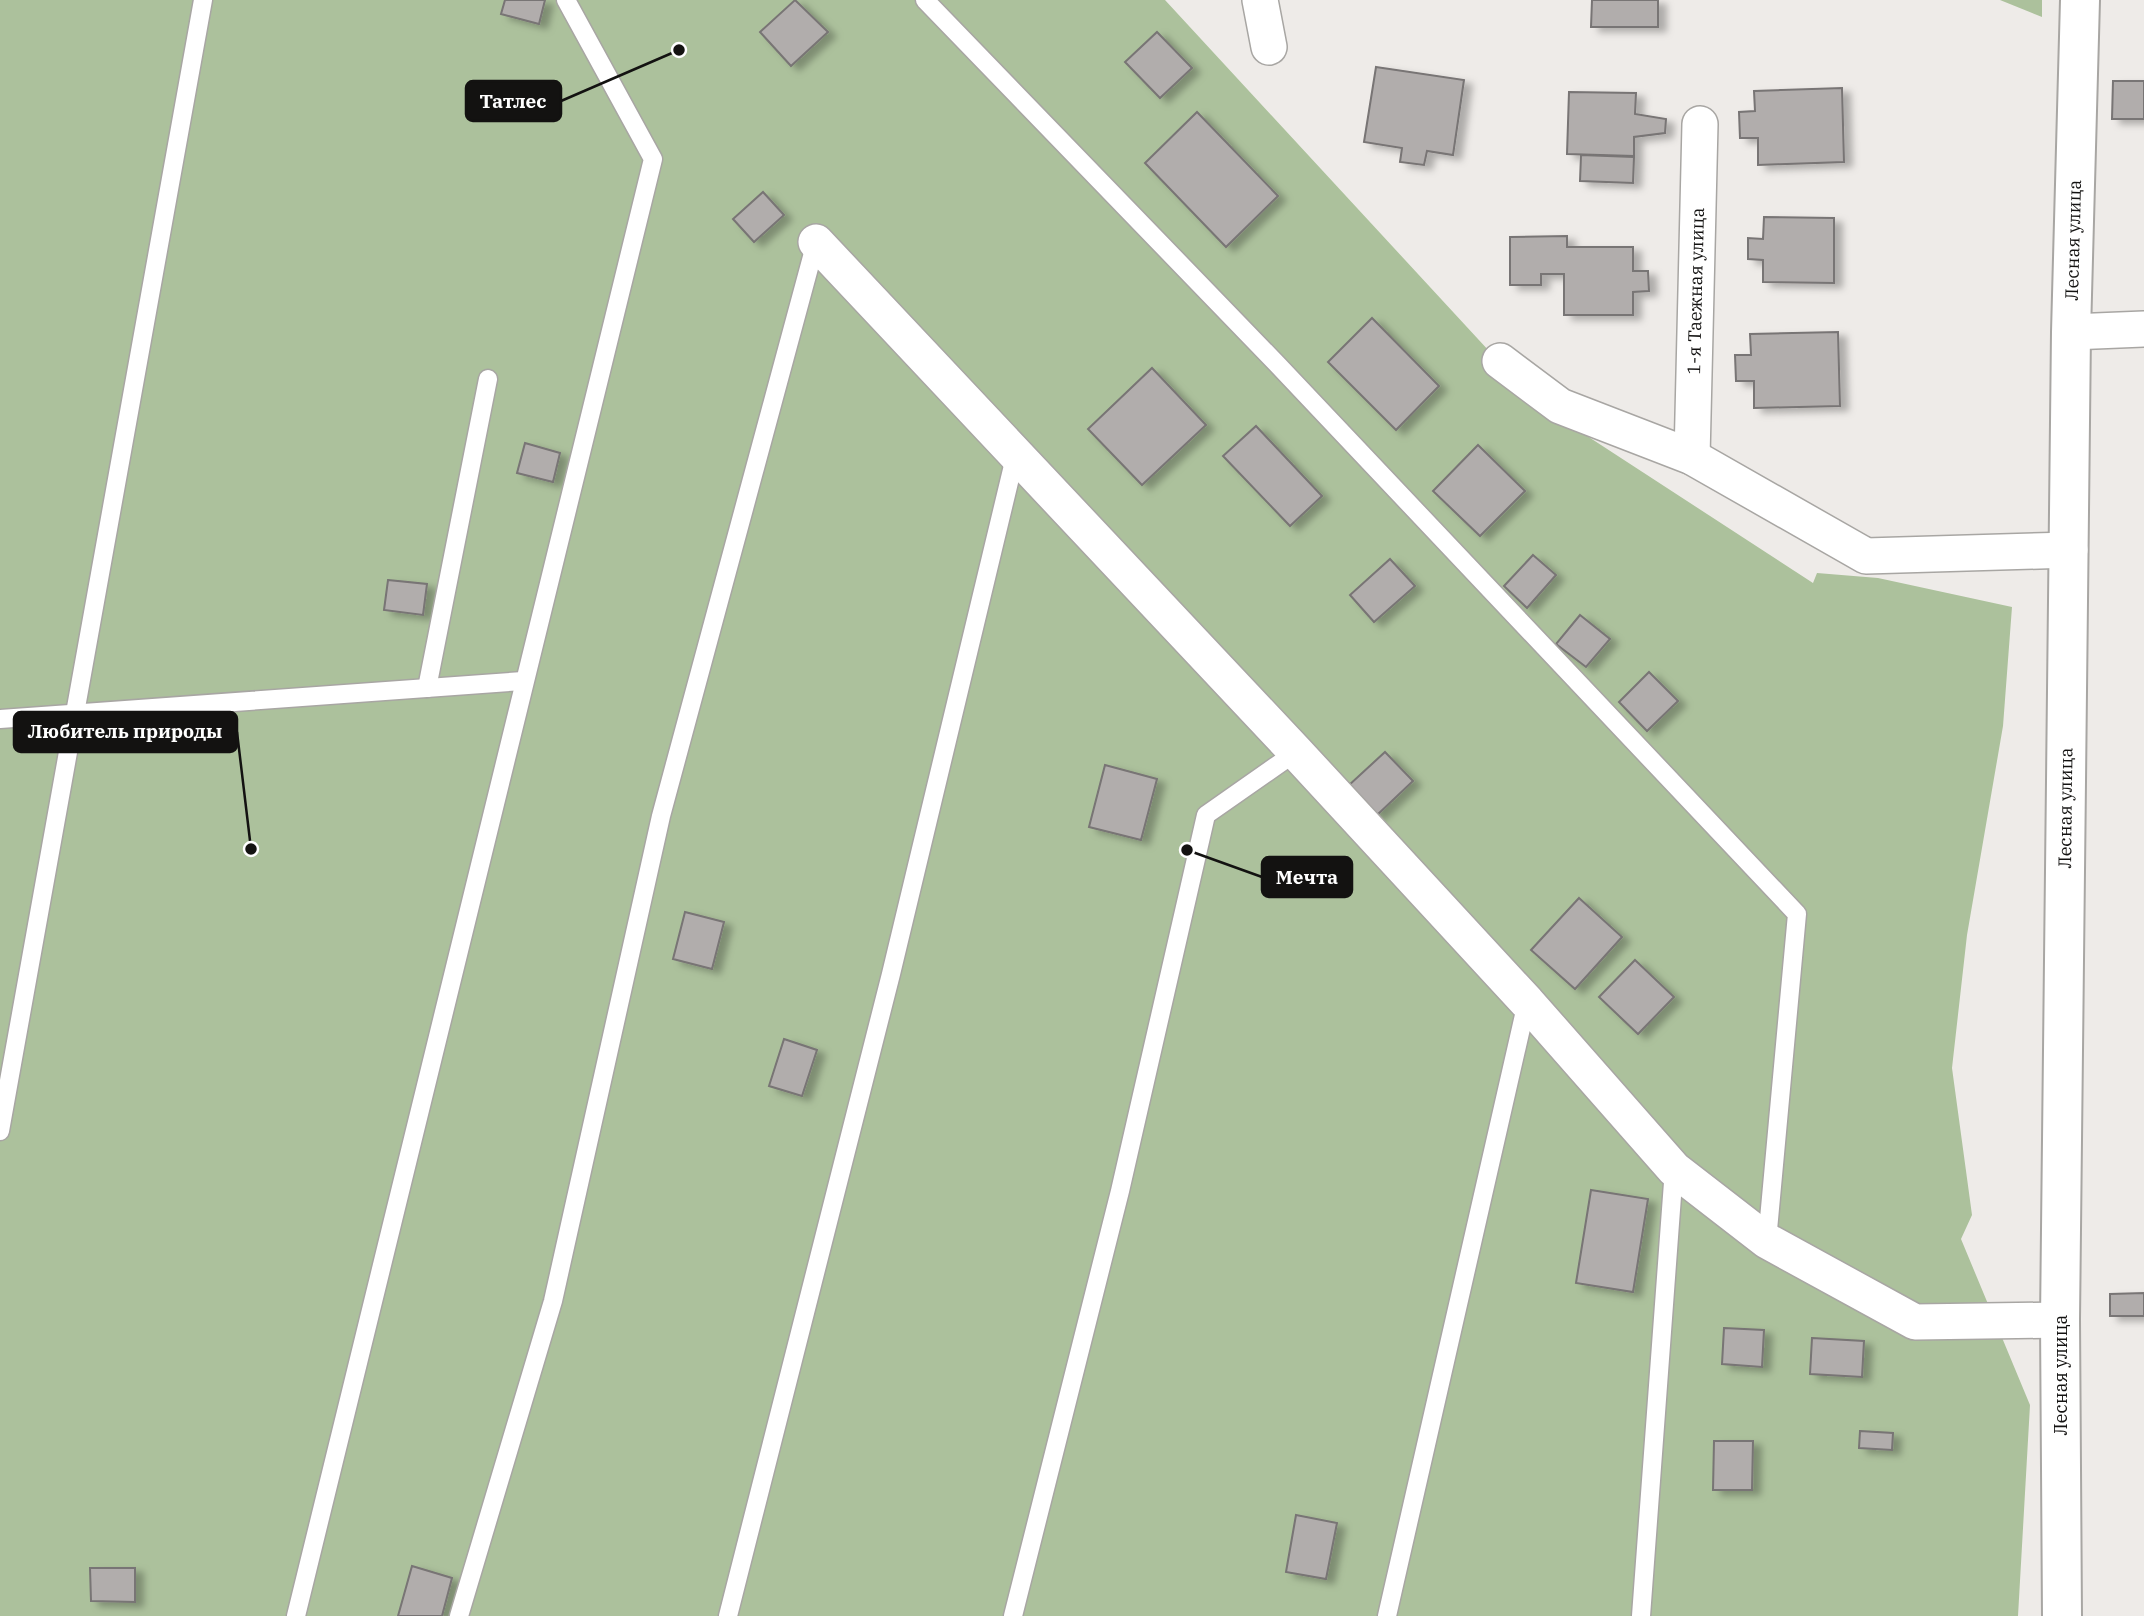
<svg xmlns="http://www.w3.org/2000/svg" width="2144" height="1616" viewBox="0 0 2144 1616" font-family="'IBM Plex Serif',serif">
<defs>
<filter id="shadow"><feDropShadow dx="8" dy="4.5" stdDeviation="3.5" flood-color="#0004"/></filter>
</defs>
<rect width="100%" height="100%" fill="#eeebe8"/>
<g fill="#acc19c">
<path d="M0,0H1165L1538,404L1813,583L1817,573L1878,578L2012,607L2003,726L1967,935L1952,1068L1972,1215L1961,1239L2030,1405L2018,1616H0Z"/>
<path d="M2000,0H2042V17Z"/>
</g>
<g fill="#b1adac" stroke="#787474" stroke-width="2" filter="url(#shadow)">
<path d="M505,0H545L539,24L501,14Z"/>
<path d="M795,0L828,32L791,66L760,32Z"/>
<path d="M1592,0H1658V27H1591Z"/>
<path d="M1157,32L1192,68L1160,98L1125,62Z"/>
<path d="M1376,67L1464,80L1453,155L1427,151L1424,165L1400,162L1402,148L1364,142Z"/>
<path d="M2113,81H2144V119H2112Z"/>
<path d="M1842,88L1844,162L1758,165V138H1740L1739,112L1755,111L1754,91Z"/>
<path d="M1569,92L1636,93L1635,114L1666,119L1665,133L1634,137V156L1567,154Z"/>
<path d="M1197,112L1278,196L1226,247L1145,163Z"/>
<path d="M1581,155L1634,157L1633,183L1580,181Z"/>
<path d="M763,192L784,215L754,242L733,219Z"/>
<path d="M1764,217L1834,218V283L1763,282V260L1748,259V238L1763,239Z"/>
<path d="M1567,236V247H1633V271H1648L1649,291L1633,292V315H1564V274H1541V285H1510V237Z"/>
<path d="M1372,318L1439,386L1396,430L1328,362Z"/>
<path d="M1838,332L1840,406L1754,408V381H1736L1735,355H1751L1750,334Z"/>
<path d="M1152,368L1206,425L1142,485L1088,429Z"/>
<path d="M1256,426L1322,496L1290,526L1223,456Z"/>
<path d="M525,443L560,453L553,482L517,473Z"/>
<path d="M1478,445L1525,491L1480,536L1433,491Z"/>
<path d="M1533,555L1556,575L1527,608L1504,586Z"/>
<path d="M1390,559L1415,586L1374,622L1350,595Z"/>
<path d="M388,580L427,584L423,615L384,610Z"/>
<path d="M1580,615L1610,639L1586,667L1556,644Z"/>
<path d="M1649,672L1678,701L1647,731L1619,702Z"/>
<path d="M1385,752L1413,781L1376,816L1348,786Z"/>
<path d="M1105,765L1157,779L1141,840L1089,827Z"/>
<path d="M1579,898L1622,937L1575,989L1531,950Z"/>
<path d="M685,912L724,922L712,969L673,959Z"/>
<path d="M1635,960L1674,997L1638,1034L1599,997Z"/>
<path d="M784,1039L817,1050L802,1096L769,1086Z"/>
<path d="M1591,1190L1648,1199L1633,1292L1576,1283Z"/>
<path d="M2144,1293V1316H2110V1294Z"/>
<path d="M1724,1328L1764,1330L1762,1367L1722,1364Z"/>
<path d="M1812,1338L1864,1341L1862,1377L1810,1374Z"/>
<path d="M1860,1431L1893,1433L1892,1450L1859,1448Z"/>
<path d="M1714,1441H1753L1752,1490H1713Z"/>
<path d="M1296,1515L1337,1523L1326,1579L1286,1572Z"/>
<path d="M412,1566L452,1578L442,1616H398Z"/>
<path d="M90,1568H135V1602L91,1601Z"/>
</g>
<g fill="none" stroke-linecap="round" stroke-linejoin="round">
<defs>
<g id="lane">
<path d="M925,0L1277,364L1797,914L1767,1241"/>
<path d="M427,688L488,379"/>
<path d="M0,719L523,681"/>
<path d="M0,1131L203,0"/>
<path d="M296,1616L653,159L566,0"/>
<path d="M459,1616L553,1301L661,816L816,242"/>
<path d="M728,1616L891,974L1016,453"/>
<path d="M1013,1616L1120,1191L1206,815L1296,752"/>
<path d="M1387,1616L1527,1002"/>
<path d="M1641,1616L1674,1169"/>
</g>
<g id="street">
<path d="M1260,0L1269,47"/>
<path d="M816,242L1296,752L1527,1002L1674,1169L1767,1241L1915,1322L2060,1320"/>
<path d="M2071,332L2144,329"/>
<path d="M1500,361L1560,406L1692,457L1866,556L2070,550"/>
<path id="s1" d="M1692,457L1700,124"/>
</g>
<g id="secondary">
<path id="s2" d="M2062,1616L2060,1320L2071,332L2080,0"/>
</g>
</defs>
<use href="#lane" stroke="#a8a6a3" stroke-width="21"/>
<use href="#street" stroke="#a8a6a3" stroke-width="38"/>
<use href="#secondary" stroke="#a8a6a3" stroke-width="42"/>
<use href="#lane" stroke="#fff" stroke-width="18"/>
<use href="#street" stroke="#fff" stroke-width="35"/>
<use href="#secondary" stroke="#fff" stroke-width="38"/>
</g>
<g text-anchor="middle" stroke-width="7" stroke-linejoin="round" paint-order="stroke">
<g font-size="18" fill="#131211" stroke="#fff">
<text dy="6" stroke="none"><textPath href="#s2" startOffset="1376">Лесная улица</textPath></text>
<text dy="6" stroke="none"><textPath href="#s1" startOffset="166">1-я Таежная улица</textPath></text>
<text dy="6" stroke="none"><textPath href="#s2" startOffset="808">Лесная улица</textPath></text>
<text transform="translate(2061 1375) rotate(-90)" y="6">Лесная улица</text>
</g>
</g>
<path fill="none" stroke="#131211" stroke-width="2.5" d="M679 50L561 101M251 849L237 732M1187 850L1262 877"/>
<g fill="#131211" stroke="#fff" stroke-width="2.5">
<circle cx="679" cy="50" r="7"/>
<circle cx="251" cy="849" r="7"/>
<circle cx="1187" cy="850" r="7"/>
</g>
<g fill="#131211" stroke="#131211" stroke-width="2.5">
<rect x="466" y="81" width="95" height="40" rx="7"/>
<rect x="14" y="712" width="223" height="40" rx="7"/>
<rect x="1262" y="857" width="90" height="40" rx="7"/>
</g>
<g font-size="19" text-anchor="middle" font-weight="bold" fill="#fff">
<text x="513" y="108">Татлес</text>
<text x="125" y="738">Любитель природы</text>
<text x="1307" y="884">Мечта</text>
</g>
</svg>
